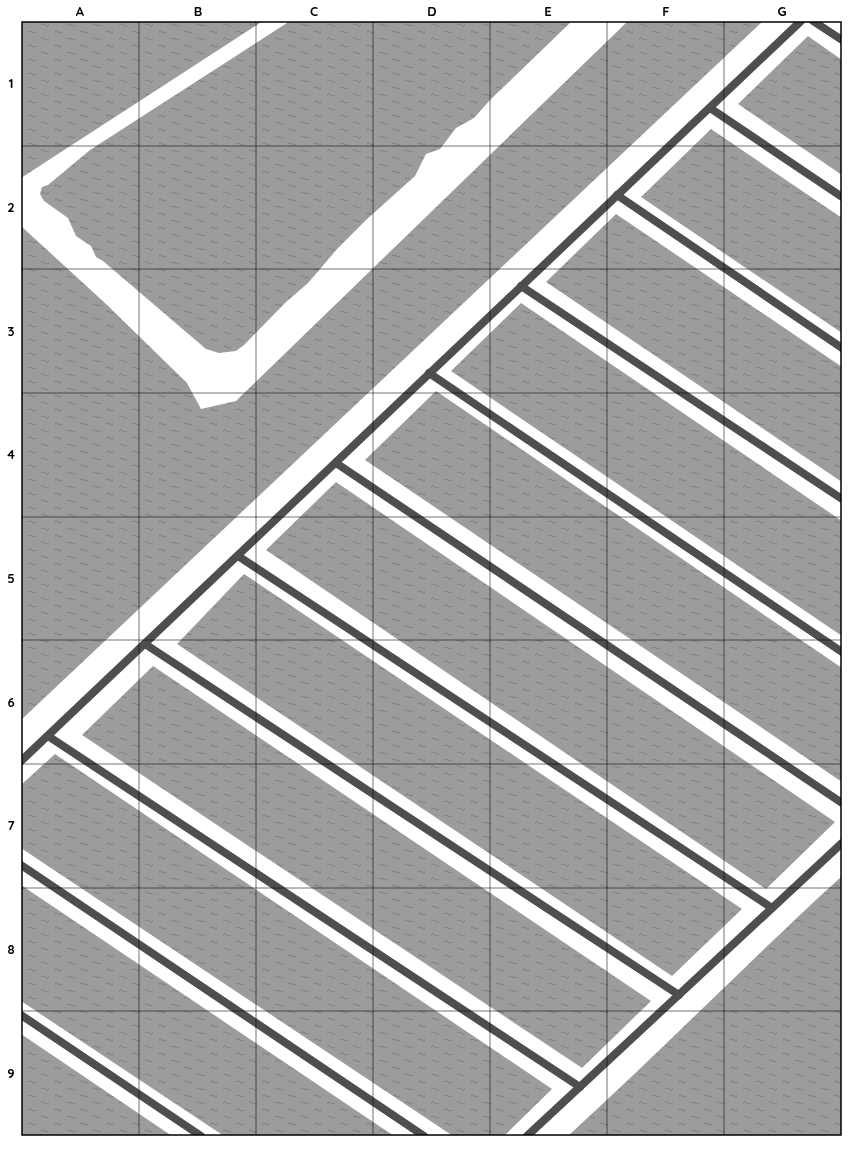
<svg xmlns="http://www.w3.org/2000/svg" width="863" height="1157" viewBox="0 0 863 1157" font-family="Quicksand,sans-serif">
<defs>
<pattern id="water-ripples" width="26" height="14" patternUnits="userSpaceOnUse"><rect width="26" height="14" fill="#9c9c9c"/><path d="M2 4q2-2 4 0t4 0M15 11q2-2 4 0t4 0" fill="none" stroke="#7d7d7d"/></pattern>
</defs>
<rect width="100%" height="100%" fill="#fff"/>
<g fill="url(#water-ripples)">
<path d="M21,21H263L21,178Z"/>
<path d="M290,21H572L490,100L474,118L456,128L440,149L426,154L415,176L366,220L338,248L308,283L285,303L244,345L236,351L219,353L206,349L103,261L96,257L91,246L76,236L68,218L44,201L40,194L42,187L48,185L90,150Z"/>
<path d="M628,21H763L21,720V226L106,304L187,383L201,409L236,401Z"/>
<path d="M808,36L842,60V175L738,104Z"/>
<path d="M711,129L842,218V333L641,197Z"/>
<path d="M616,214L842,367V482L546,282Z"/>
<path d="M521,303L842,521V636L451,371Z"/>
<path d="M436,391L842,668V782L365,460Z"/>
<path d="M336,482L835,822L766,889L266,550Z"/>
<path d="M244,574L742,909L672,976L177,644Z"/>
<path d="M153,666L651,1001L582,1068L82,735Z"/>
<path d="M55,754L552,1089L504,1136H453L21,848V785Z"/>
<path d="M842,876V1136H568C661,1051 749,961 842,876Z"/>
<path d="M21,885L394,1136H224L21,1001Z"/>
<path d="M21,1034L172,1136H21Z"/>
</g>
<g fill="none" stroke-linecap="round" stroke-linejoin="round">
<g stroke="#4e4e4e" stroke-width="8">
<path d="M813,21L842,40"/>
<path d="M710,108L842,197"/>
<path d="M617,195L842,348"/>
<path d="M521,286L842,499"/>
<path d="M429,373L842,652"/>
<path d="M336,463L842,803"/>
<path d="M238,556L772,908"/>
<path d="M145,644L679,995"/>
<path d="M48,736L580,1087"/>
<path d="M21,761L801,21"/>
<path d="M21,865L424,1136"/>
<path d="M21,1015L201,1136"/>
<path d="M527,1136L842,843"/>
</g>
</g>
<path fill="none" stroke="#000" stroke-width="1" stroke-opacity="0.55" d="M139,21V1136M256,21V1136M373,21V1136M490,21V1136M607,21V1136M724,21V1136M21,146H842M21,269H842M21,393H842M21,517H842M21,640H842M21,764H842M21,888H842M21,1011H842"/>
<rect width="863" height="1157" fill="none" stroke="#ffffff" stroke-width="44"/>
<rect x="22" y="22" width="819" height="1113" fill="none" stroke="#000" stroke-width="1.5"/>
<g font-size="13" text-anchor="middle" font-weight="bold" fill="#000">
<text x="80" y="16">A</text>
<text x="198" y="16">B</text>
<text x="314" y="16">C</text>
<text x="432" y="16">D</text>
<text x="548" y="16">E</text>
<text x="666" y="16">F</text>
<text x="782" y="16">G</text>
<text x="11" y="88">1</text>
<text x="11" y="212">2</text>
<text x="11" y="336">3</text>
<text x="11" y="459">4</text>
<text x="11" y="583">5</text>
<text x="11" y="707">6</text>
<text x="11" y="830">7</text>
<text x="11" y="954">8</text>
<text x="11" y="1078">9</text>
</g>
</svg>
